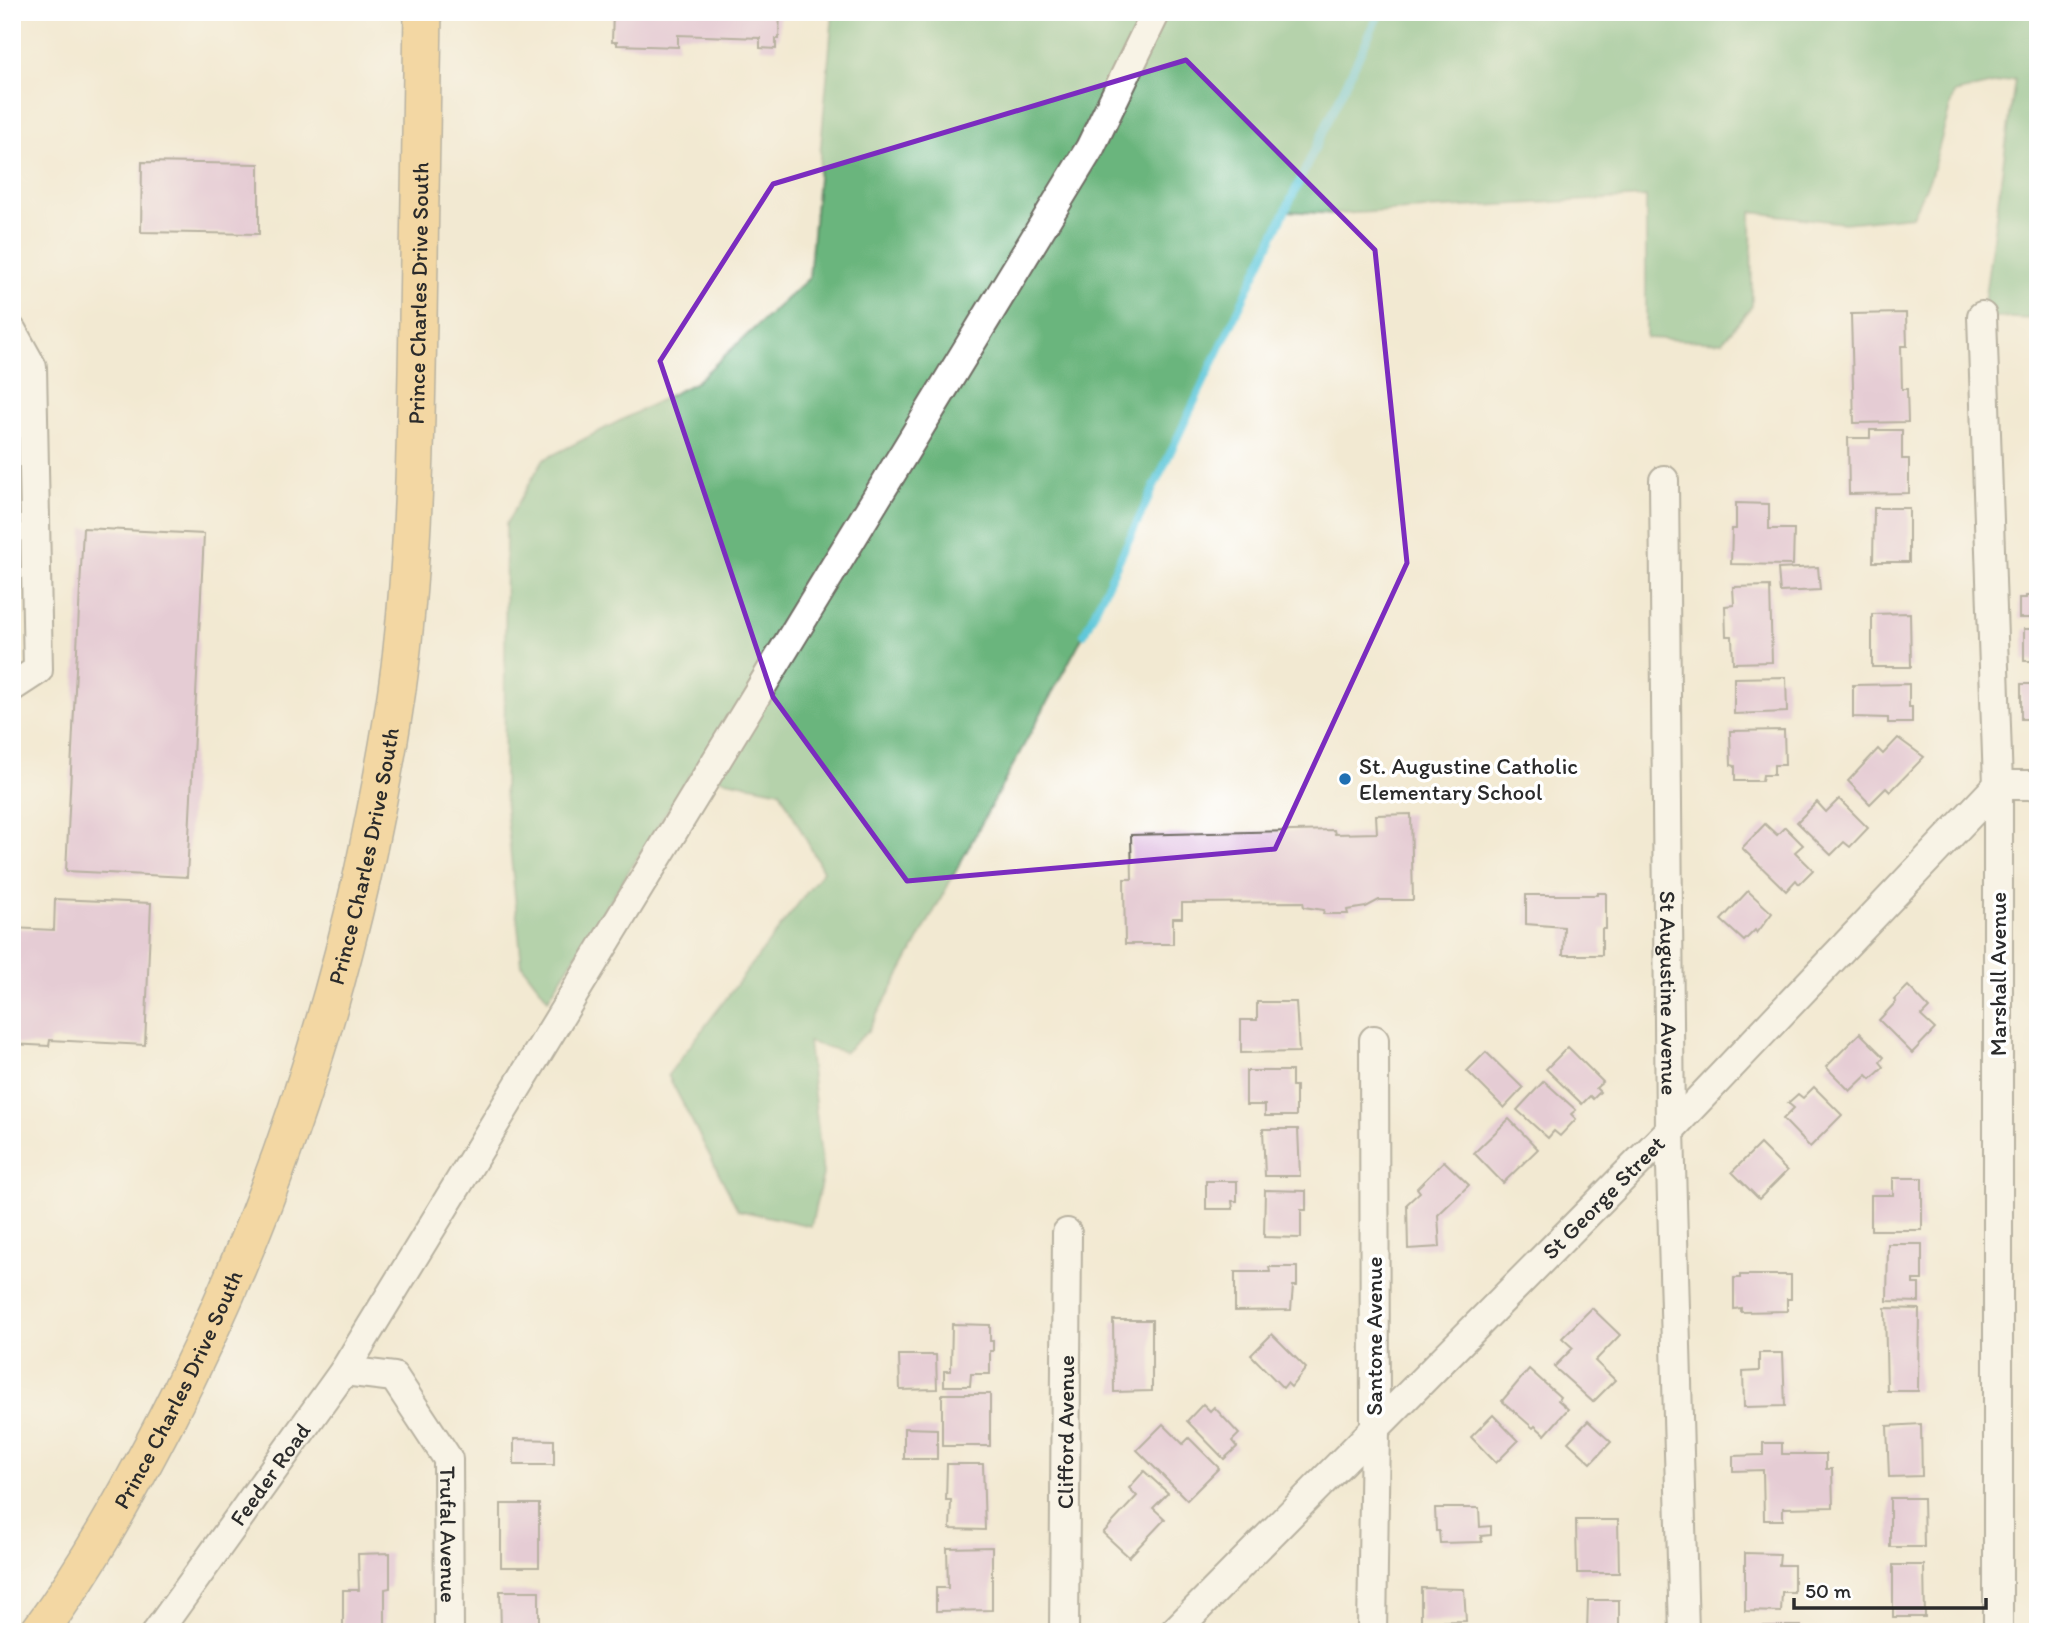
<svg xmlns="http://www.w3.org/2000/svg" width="2050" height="1644" viewBox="0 0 2050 1644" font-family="Itim,sans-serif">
<rect width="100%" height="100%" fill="#fff"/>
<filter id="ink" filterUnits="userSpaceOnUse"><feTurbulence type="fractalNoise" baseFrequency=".0143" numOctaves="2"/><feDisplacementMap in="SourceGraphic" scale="14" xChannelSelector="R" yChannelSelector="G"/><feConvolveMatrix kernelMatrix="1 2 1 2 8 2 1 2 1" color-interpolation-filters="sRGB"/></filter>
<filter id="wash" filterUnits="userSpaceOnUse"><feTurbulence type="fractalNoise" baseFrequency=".00686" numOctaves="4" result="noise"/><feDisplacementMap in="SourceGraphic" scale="28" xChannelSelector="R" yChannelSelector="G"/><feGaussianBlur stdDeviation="1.57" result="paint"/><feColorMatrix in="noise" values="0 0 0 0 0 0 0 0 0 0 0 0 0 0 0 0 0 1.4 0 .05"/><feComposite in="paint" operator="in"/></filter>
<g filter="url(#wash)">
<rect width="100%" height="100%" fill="#f2e9d2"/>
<path fill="#6ab57d" stroke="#4a7054" stroke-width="2" d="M833,12H2038V319L1982,317L2015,79L1954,93L1931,176L1912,216L1844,223L1751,212L1752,306L1722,342L1646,338V197L1337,214L1285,211L1084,634L899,976L867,1032L845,1052L808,1042L823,1174L811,1226L738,1210L668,1075L823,871L780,791L691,773L548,999L522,965L504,790L506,524L543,460L696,382L809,278Z"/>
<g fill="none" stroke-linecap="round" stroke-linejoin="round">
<path stroke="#5ec7d9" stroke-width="8" d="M1084,634L1380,12"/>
</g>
<g id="blocks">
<g fill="#d6a8d8">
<path d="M613,12H780L779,39H776V49L760,48V38L678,35V47L617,45V42H612Z"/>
<path d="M142,162L259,164V234L141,232Z"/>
<path d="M1906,313L1907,346H1901L1902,389H1907L1908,422L1854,423L1851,314Z"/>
<path d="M1870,430H1902V459H1909V493L1849,494L1848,438H1870Z"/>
<path d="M1736,503L1769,504V529H1794L1793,565L1731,564L1732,529H1736Z"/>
<path d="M1874,508H1909V562H1873Z"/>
<path d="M83,528L204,534L187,877L66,871Z"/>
<path d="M1818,567L1820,590L1780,592L1778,569Z"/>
<path d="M1770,586L1772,662L1733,663L1732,636H1726L1725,606L1734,605L1733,587Z"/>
<path d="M2026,596H2038V618H2019V598H2026Z"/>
<path d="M1910,613L1911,667H1872V614Z"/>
<rect x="2024" y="629" width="14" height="32"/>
<path d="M1786,677L1787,712L1734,714V678Z"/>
<path d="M1909,684V707H1912V723H1888V718L1853,717V685Z"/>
<rect x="2021" y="684" width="17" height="35"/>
<path d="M1784,730L1785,765H1774V775H1763L1762,781H1735V766L1731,765L1730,731Z"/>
<path d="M1898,738L1924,757L1890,792L1886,788L1870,804L1848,781L1878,749L1883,754Z"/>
<path d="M1839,799L1868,828L1850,847L1844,842L1831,855L1797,822L1817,802L1826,812Z"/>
<path d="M1411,814L1413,900H1379L1366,907L1347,910L1348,914H1323L1324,910L1304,907L1303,902L1182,903V918H1173V944H1125L1124,879H1132L1131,835L1334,830L1335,834L1377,833L1376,815Z"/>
<path d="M1765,824L1777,835L1785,827L1803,845L1795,852L1813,870L1799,884L1796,880L1786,891L1742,848Z"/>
<path d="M1748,891L1772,913L1757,933L1755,930L1744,941L1721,920Z"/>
<path d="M1598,893H1606V929H1602V955H1563L1564,927L1526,924V895H1598Z"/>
<path d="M55,899L151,903L145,1045L50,1040L49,1046L12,1044V928L54,930Z"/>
<path d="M1908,986L1929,1008L1921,1016L1935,1029L1912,1053L1879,1020L1896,1002L1894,1000Z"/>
<path d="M1257,1002H1296L1299,1052L1241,1053V1020H1257Z"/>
<path d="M1860,1033L1884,1057L1880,1062L1884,1067L1871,1079L1867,1075L1850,1091L1826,1067Z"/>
<path d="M1568,1047L1603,1082L1596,1088L1600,1092L1593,1099L1590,1096L1582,1104L1546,1069Z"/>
<path d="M1486,1052L1523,1088L1504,1108L1467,1071Z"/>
<path d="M1246,1071H1292V1086H1296V1116H1265V1105H1246Z"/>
<path d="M1544,1081L1576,1110L1571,1114L1576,1119L1560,1136L1554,1131L1548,1138L1517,1110Z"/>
<path d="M1814,1087L1842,1115L1810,1147L1783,1119L1794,1108L1788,1103L1798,1094L1803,1098Z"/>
<path d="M1509,1119L1538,1149L1503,1183L1474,1153Z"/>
<path d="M1263,1129H1298L1300,1176H1265Z"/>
<path d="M1760,1144L1787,1171L1759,1199L1732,1172Z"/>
<path d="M1444,1161L1469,1185L1438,1215L1440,1247L1408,1249L1407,1204L1420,1192L1417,1188Z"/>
<path d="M1893,1178H1922V1230H1871V1195H1893Z"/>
<path d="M1206,1181H1237V1201H1232L1233,1209H1206Z"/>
<path d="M1265,1190L1306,1191V1210H1301V1238L1264,1237Z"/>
<path d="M1888,1244H1922V1280H1913V1284H1919V1302L1887,1301Z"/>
<path d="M1269,1267H1297V1286H1293L1291,1310L1235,1311V1272H1270Z"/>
<path d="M1740,1275H1791V1299H1787V1311L1741,1312V1308L1734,1309V1278H1740Z"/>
<path d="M1592,1308L1620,1335L1595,1361L1615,1380L1593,1402L1554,1367L1573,1348L1562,1338Z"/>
<path d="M1885,1308L1919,1309L1918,1391H1887Z"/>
<path d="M1113,1320H1152V1391L1114,1392Z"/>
<path d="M952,1324L990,1325V1341H993V1351H990V1374H971L970,1386H944V1371H951Z"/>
<path d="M1272,1334L1306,1368L1291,1387L1287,1383L1283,1388L1251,1355Z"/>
<path d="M1759,1353H1783L1785,1406L1744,1407L1743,1372L1759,1371Z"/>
<path d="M899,1355H936L937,1389L900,1390Z"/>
<path d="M1529,1369L1560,1397L1558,1400L1568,1409L1545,1435L1535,1426L1533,1428L1502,1401Z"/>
<rect x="942" y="1394" width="48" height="52"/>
<path d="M1203,1404L1210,1411L1214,1407L1239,1434L1232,1441L1237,1447L1224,1459L1187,1421Z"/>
<path d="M1493,1415L1518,1441L1496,1463L1471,1437Z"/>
<path d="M1588,1421L1611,1442L1591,1463L1568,1442Z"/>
<path d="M1163,1424L1183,1444L1189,1438L1219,1468L1187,1500L1137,1450Z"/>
<path d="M1921,1424L1922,1476L1889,1477L1887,1426Z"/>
<path d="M904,1428L937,1429V1459H904Z"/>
<path d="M514,1439L554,1440V1465H514Z"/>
<path d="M1763,1443H1782V1454H1826V1469H1832L1833,1507L1783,1508V1520H1764L1763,1470L1733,1471V1456L1763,1455Z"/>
<path d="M947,1464H983L985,1530L950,1529L951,1500H946Z"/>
<path d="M1144,1471L1168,1493L1153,1508L1165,1519L1129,1557L1103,1533L1137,1496L1129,1488Z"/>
<path d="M1890,1498H1923L1924,1547H1890Z"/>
<rect x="501" y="1504" width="38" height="63"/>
<path d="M1435,1508H1479L1480,1527L1491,1526V1535L1481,1536L1482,1542L1440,1543L1439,1531H1436Z"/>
<path d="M1576,1520H1618L1619,1573H1577Z"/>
<path d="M992,1547V1610L936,1611V1588H948L947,1548Z"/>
<path d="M390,1553V1588L385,1589V1632H343V1590H359L358,1554Z"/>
<path d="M1745,1553L1780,1554L1779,1565H1794V1592H1782L1781,1612L1745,1611Z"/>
<path d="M1893,1565H1924L1925,1617H1893Z"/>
<path d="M1421,1588L1464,1589L1466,1621L1421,1622Z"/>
<path d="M500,1591H539V1632H505V1629L501,1630Z"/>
<path d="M1588,1600H1619V1632H1587Z"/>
<rect x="1746" y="1626" width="55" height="6"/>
</g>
</g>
</g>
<g filter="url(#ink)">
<use href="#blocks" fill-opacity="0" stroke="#716e65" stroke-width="2"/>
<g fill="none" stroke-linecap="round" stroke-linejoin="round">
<defs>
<g id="minor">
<path d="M1982,316L1998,785V1632"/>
<path d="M12,331L32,367L38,670L12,687"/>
<path id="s1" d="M1664,480L1670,1130L1684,1632"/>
<path id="s2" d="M344,1371L394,1377L448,1459L449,1632"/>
<path id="s3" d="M157,1632L344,1371L1090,148L1156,12"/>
<path id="s4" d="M1064,1632L1067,1233"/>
<path id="s5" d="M1174,1632L1670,1130L1998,785H2038"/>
<path d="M1372,1632L1375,1429L1374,1040"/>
</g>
<g id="major">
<path id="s6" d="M39,1632C88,1566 128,1493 166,1420C255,1247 319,1067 362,877C377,808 391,738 400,667C414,552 416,435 418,319C420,217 421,114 423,12"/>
</g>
</defs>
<use href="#minor" stroke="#716e65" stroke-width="32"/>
<use href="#major" stroke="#716e65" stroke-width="40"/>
<use href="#minor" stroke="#fff" stroke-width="28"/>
<use href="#major" stroke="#f3c26a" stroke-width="37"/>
</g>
</g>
<path d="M0 0H2050V1644H0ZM1186,60L1375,250L1407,563L1275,849L907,881L773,697L660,361L773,184Z" fill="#f2e9d2" fill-opacity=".55" fill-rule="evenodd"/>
<path fill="none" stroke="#7b2cbf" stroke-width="5" stroke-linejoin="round" d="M1186,60L1375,250L1407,563L1275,849L907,881L773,697L660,361L773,184Z"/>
<circle fill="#1f6fb2" stroke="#fff" stroke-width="2.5" cx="1345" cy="779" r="7"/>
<g text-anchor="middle" stroke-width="7" stroke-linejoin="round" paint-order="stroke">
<g font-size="23" fill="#2b2b2b" stroke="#fff">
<text dy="8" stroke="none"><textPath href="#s6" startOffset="1414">Prince Charles Drive South</textPath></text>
<text dy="8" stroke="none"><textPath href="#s6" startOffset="847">Prince Charles Drive South</textPath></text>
<text transform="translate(1998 974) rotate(-90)" y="8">Marshall Avenue</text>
<text dy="8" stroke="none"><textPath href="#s1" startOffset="513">St Augustine Avenue</textPath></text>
<text dy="8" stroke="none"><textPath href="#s5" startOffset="611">St George Street</textPath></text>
<text transform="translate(1374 1336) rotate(-90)" y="8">Santone Avenue</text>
<text dy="8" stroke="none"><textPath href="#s6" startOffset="280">Prince Charles Drive South</textPath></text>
<text dy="8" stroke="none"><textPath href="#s4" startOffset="200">Clifford Avenue</textPath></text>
<text dy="8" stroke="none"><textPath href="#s3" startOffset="194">Feeder Road</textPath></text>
<text dy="8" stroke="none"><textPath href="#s2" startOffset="224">Trufal Avenue</textPath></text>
</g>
<g font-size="23" fill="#2b2b2b" stroke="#fff" text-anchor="start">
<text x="1359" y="774">St. Augustine Catholic<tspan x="1359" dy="26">Elementary School</tspan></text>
</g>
</g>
<rect width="2050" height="1644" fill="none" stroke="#fff" stroke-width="42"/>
<path d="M1794 1598v10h192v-10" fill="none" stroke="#2b2b2b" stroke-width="3.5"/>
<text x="1805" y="1598" font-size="21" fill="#2b2b2b" stroke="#ffffff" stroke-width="5" paint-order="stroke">50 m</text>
</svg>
